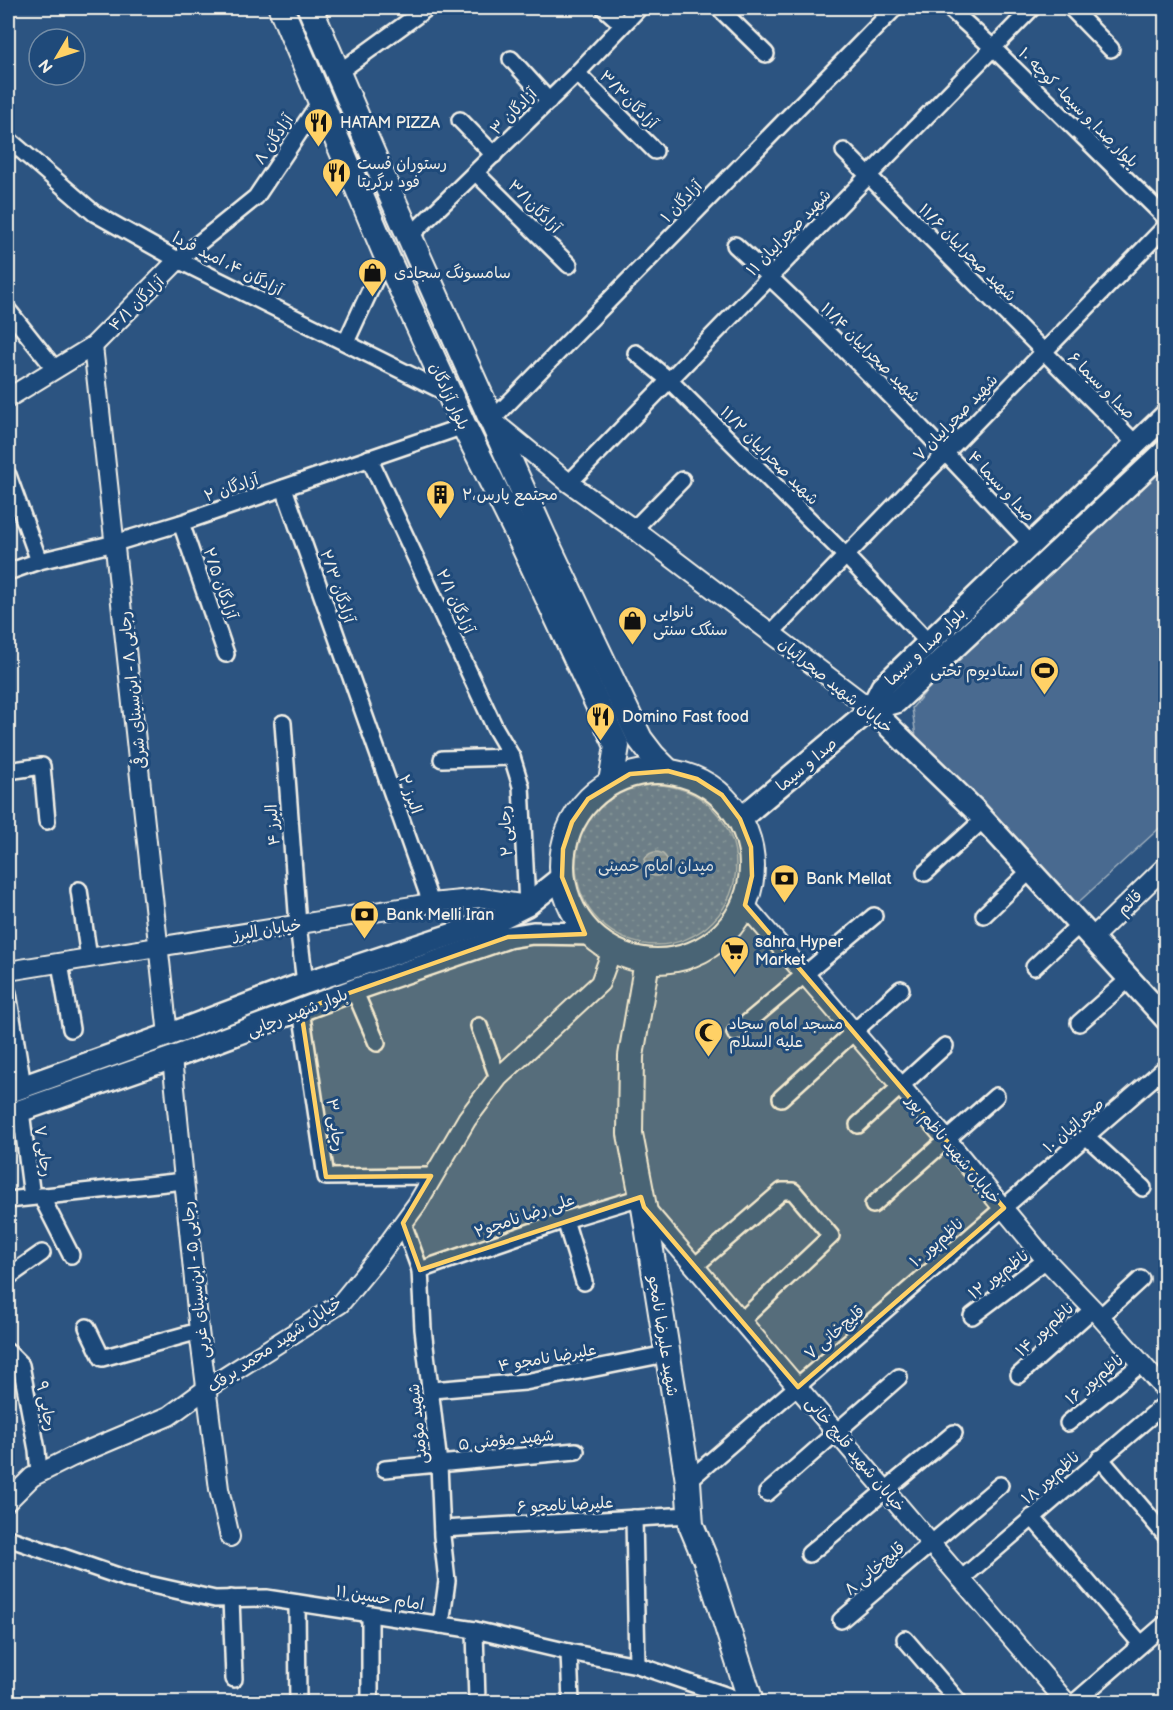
<svg xmlns="http://www.w3.org/2000/svg" width="1173" height="1710" viewBox="0 0 1173 1710" font-family="'Balsamiq Sans','Playpen Sans Arabic',sans-serif">
<defs>
<pattern id="grass-dots" width="8" height="8" patternUnits="userSpaceOnUse" patternTransform="scale(1.5)"><rect width="8" height="8" fill="#496b90"/><path d="M2 2h.1M6 6h.1" fill="none" stroke="#6481a0" stroke-width="1.8" stroke-linecap="round"/></pattern>
<pattern id="water-rules" width="6" height="5" patternUnits="userSpaceOnUse" patternTransform="scale(1.5)"><rect width="6" height="5" fill="#738ca6"/><path d="M0 2.5h6" fill="none" stroke="#647484"/></pattern>
</defs>
<rect width="100%" height="100%" fill="#2c5481"/>
<filter id="ink" filterUnits="userSpaceOnUse"><feTurbulence type="fractalNoise" baseFrequency=".0167" numOctaves="2"/><feDisplacementMap in="SourceGraphic" scale="12" xChannelSelector="R" yChannelSelector="G"/><feConvolveMatrix kernelMatrix="1 2 1 2 8 2 1 2 1" color-interpolation-filters="sRGB"/></filter>
<g filter="url(#ink)">
<g fill="url(#grass-dots)" stroke="#9eaebc" stroke-width="1.5">
<path d="M290,8H302L368,161L339,120Z"/>
<path d="M376,198L442,342L477,408L524,509L493,461L387,236Z"/>
<circle cx="656" cy="865" r="80"/>
</g>
<path fill="#496b90" stroke="#9eaebc" stroke-width="1.5" d="M1165,464V823L1071,909L929,756L916,737L912,708L934,682Z"/>
<circle fill="url(#water-rules)" stroke="#a7b4c0" stroke-width="1.5" cx="656" cy="864" r="12"/>
<g fill="none" stroke-linecap="round" stroke-linejoin="round">
<defs>
<g id="minor">
<path d="M604,8L622,24"/>
<path d="M719,8L766,54"/>
<path d="M949,8L993,48L1166,218"/>
<path d="M1071,8L1111,49"/>
<path d="M511,59L549,101"/>
<path d="M339,72L427,8"/>
<path d="M577,73L655,151"/>
<path d="M460,120L494,155"/>
<path d="M8,139L94,213L178,260L449,394"/>
<path d="M844,151L1135,443"/>
<path d="M476,173L569,265"/>
<path d="M409,237L577,73L639,8"/>
<path d="M735,245C838,339 935,441 1031,544"/>
<path d="M178,260L256,197L321,100"/>
<path d="M8,310L55,369"/>
<path d="M346,342L378,273"/>
<path d="M636,353L669,380L846,556L928,642"/>
<path d="M492,420L895,8"/>
<path d="M369,458L495,728L512,757L521,786L527,905"/>
<path d="M8,475L39,561"/>
<path d="M569,483L1032,8"/>
<path d="M284,488L431,903"/>
<path d="M181,523L226,654"/>
<path d="M634,529L682,480"/>
<path d="M8,572L39,561L115,543L181,523L464,426"/>
<path d="M771,633L1166,226"/>
<path d="M283,723L298,925L305,983"/>
<path d="M442,759L512,757"/>
<path d="M8,771L42,766L47,821"/>
<path d="M925,873L984,819"/>
<path d="M79,890L89,958"/>
<path d="M984,915L1031,870"/>
<path d="M60,963L71,1029"/>
<path d="M1034,967L1080,924"/>
<path d="M354,990L377,1043"/>
<path d="M8,993L23,1086"/>
<path d="M301,1010L326,1177L431,1176"/>
<path d="M1079,1023L1129,979"/>
<path d="M479,1026L498,1078"/>
<path d="M735,1033L874,916"/>
<path d="M781,1098L901,989"/>
<path d="M21,1111L32,1197"/>
<path d="M858,1125L945,1046"/>
<path d="M1087,1137L1143,1188"/>
<path d="M41,1196L71,1255"/>
<path d="M8,1200L184,1181"/>
<path d="M873,1205L996,1096"/>
<path d="M565,1220L584,1282"/>
<path d="M403,1223L420,1270L423,1329L439,1464L442,1536L447,1581L441,1625"/>
<path d="M696,1265L782,1191H793L831,1236L742,1320"/>
<path d="M420,1270L565,1220L641,1197"/>
<path d="M8,1277L42,1253"/>
<path d="M972,1316L1046,1260"/>
<path d="M1100,1317L1141,1279"/>
<path d="M87,1327L102,1358L199,1331"/>
<path d="M8,1352L21,1365L37,1450L39,1473"/>
<path d="M1019,1375L1093,1309"/>
<path d="M432,1390L525,1382L666,1354"/>
<path d="M1068,1423L1141,1364"/>
<path d="M1100,1458L1166,1536"/>
<path d="M385,1469L576,1451"/>
<path d="M688,1481L1166,1067"/>
<path d="M767,1493L899,1377"/>
<path d="M1032,1517L1141,1644"/>
<path d="M634,1518L637,1665"/>
<path d="M442,1529L690,1515"/>
<path d="M8,1538L130,1580L215,1599L266,1598L475,1630L569,1652L637,1665L746,1702"/>
<path d="M809,1554L954,1433"/>
<path d="M960,1580L1166,1403"/>
<path d="M231,1598L234,1679"/>
<path d="M297,1603L298,1702"/>
<path d="M841,1620L1000,1485"/>
<path d="M475,1630L477,1702"/>
<path d="M905,1639L959,1702"/>
<path d="M569,1652L571,1702"/>
<path d="M370,1702V1614"/>
<path d="M1075,1702L1166,1623"/>
</g>
<g id="tertiary">
<path d="M93,346L168,1035"/>
<path d="M8,398L93,346L178,260"/>
<path d="M493,421L569,483L634,529L871,709"/>
<path d="M745,905L947,1140L1046,1260L1093,1309L1166,1391"/>
<path d="M1092,938L1166,866"/>
<path d="M8,971L431,903L482,898L527,905"/>
<path d="M172,1058L199,1331L219,1489L230,1537"/>
<path d="M644,1207L1066,1702"/>
<path d="M8,1501L32,1477L72,1457L169,1416L206,1389L340,1304L376,1260L417,1204L467,1119L498,1078L600,983L612,950"/>
</g>
<g id="secondary">
<path d="M871,709L974,809L1166,1019"/>
<path d="M871,709L882,687L1166,415"/>
<path d="M740,819L871,709L896,702L1166,450"/>
<path d="M8,1092L168,1035L305,983L499,919L527,905L562,877"/>
<path d="M8,1115L172,1058L354,990L508,937L533,933L591,934"/>
</g>
<g id="primary">
<path d="M281,8L389,262L464,426L522,543L617,746L611,782"/>
<path d="M310,8L382,175L543,535L640,739L653,756L668,771"/>
<circle cx="657" cy="866" r="95"/>
<path d="M647,961L631,1056L630,1134L644,1207L688,1481L691,1525L706,1561L751,1702"/>
</g>
</defs>
<use href="#minor" stroke="#f4f1e8" stroke-width="20"/>
<use href="#tertiary" stroke="#f4f1e8" stroke-width="22"/>
<use href="#secondary" stroke="#f4f1e8" stroke-width="26"/>
<use href="#primary" stroke="#f4f1e8" stroke-width="28"/>
<use href="#minor" stroke="#1f4a7a" stroke-width="15"/>
<use href="#tertiary" stroke="#1f4a7a" stroke-width="18"/>
<use href="#secondary" stroke="#1f4a7a" stroke-width="21"/>
<use href="#primary" stroke="#1f4a7a" stroke-width="24"/>
</g>
</g>
<path fill="#ffd166" fill-opacity="0.2" stroke="#ffd166" stroke-width="4.5" stroke-linejoin="round" d="M668,771L697,779L722,795L740,819L751,847L752,876L745,905L1004,1208L798,1387L644,1207L641,1197L420,1270L403,1223L431,1176L326,1177L301,1010L508,937L585,934L562,877L563,849L572,822L588,799L630,774Z"/>
<defs>
<symbol id="restaurant-pin" viewBox="-11 -11 22 30"><path d="M0 17L-7.5 6A9.5 9.5 0 1 1 7.5 6Z" fill="#ffd166" stroke="#1f4a7a"/><path d="M-5-6h1v4h1v-4h1v4h1v-4h1v5L-1.5 .5V6h-2V.5L-5-1ZM5-6V6H3V1.5H1.5Q1.5-4 5-6Z" fill="#111"/></symbol>
<symbol id="shop-pin" viewBox="-11 -11 22 30"><path d="M0 17L-7.5 6A9.5 9.5 0 1 1 7.5 6Z" fill="#ffd166" stroke="#1f4a7a"/><path d="M-5-2.5h2.3a2.7 3.5 0 0 1 5.4 0H5L5.5 6h-11ZM-1.5-2.5h3a1.5 2.3 0 0 0-3 0Z" fill="#111"/></symbol>
<symbol id="building-pin" viewBox="-11 -11 22 30"><path d="M0 17L-7.5 6A9.5 9.5 0 1 1 7.5 6Z" fill="#ffd166" stroke="#1f4a7a"/><path d="M-4-6H4V6H1V3H-1V6H-4ZM-2.5-4.3h1.7v1.8h-1.7ZM.8-4.3h1.7v1.8H.8ZM-2.5-1h1.7V.8h-1.7ZM.8-1h1.7V.8H.8Z" fill="#111"/></symbol>
<symbol id="stadium-pin" viewBox="-11 -11 22 30"><path d="M0 17L-7.5 6A9.5 9.5 0 1 1 7.5 6Z" fill="#ffd166" stroke="#1f4a7a"/><path d="M0-5a6.5 5 0 1 0 0 10a6.5 5 0 1 0 0-10ZM-3.5-1.8h7v3.6h-7Z" fill="#111"/></symbol>
<symbol id="bank-pin" viewBox="-11 -11 22 30"><path d="M0 17L-7.5 6A9.5 9.5 0 1 1 7.5 6Z" fill="#ffd166" stroke="#1f4a7a"/><path d="M-6-4H6V4H-6ZM0-2.3a2.3 2.3 0 1 0 0 4.6a2.3 2.3 0 1 0 0-4.6Z" fill="#111"/></symbol>
<symbol id="supermarket-pin" viewBox="-11 -11 22 30"><path d="M0 17L-7.5 6A9.5 9.5 0 1 1 7.5 6Z" fill="#ffd166" stroke="#1f4a7a"/><path d="M-6-5.5h2.5l.6 2H6L4.5 2H-2.5L-4.4-4H-6ZM-1.5 3.2a1.3 1.3 0 1 0 .1 0ZM3 3.2a1.3 1.3 0 1 0 .1 0Z" fill="#111"/></symbol>
<symbol id="mosque-pin" viewBox="-11 -11 22 30"><path d="M0 17L-7.5 6A9.5 9.5 0 1 1 7.5 6Z" fill="#ffd166" stroke="#1f4a7a"/><path d="M3.5-4.9A6 6 0 1 0 3.5 4.9A5 5 0 1 1 3.5-4.9Z" fill="#111"/></symbol>
</defs>
<g fill-rule="evenodd">
<use href="#restaurant-pin" x="302" y="106" width="33" height="45"/>
<use href="#restaurant-pin" x="320" y="156" width="33" height="45"/>
<use href="#shop-pin" x="356" y="256" width="33" height="45"/>
<use href="#building-pin" x="424" y="478" width="33" height="45"/>
<use href="#shop-pin" x="616" y="604" width="33" height="45"/>
<use href="#stadium-pin" x="1028" y="654" width="33" height="45"/>
<use href="#restaurant-pin" x="584" y="700" width="33" height="45"/>
<use href="#bank-pin" x="768" y="862" width="33" height="45"/>
<use href="#bank-pin" x="348" y="898" width="33" height="45"/>
<use href="#supermarket-pin" x="718" y="934" width="33" height="45"/>
<use href="#mosque-pin" x="692" y="1016" width="33" height="45"/>
</g>
<g text-anchor="middle" stroke-width="6" stroke-linejoin="round" paint-order="stroke">
<g font-size="16" fill="#f4f1e8" stroke="#1f4a7a">
<text transform="translate(629 99) rotate(45)" y="6">آزادگان۳/۳</text>
<text transform="translate(1079 107) rotate(45)" y="6">بلوار صدا و سيما- كوچه ١٠</text>
<text transform="translate(513 111) rotate(-45)" y="6">آزادگان ۳</text>
<text transform="translate(273 139) rotate(-56)" y="6">آزادگان ۸</text>
<text transform="translate(681 201) rotate(-46)" y="6">آزادگان ۱</text>
<text transform="translate(535 206) rotate(45)" y="6">آزادگان۳/۱</text>
<text transform="translate(788 232) rotate(-46)" y="6">شهید صحراییان ۱۱</text>
<text transform="translate(968 252) rotate(45)" y="6">شهید صحراییان ۱۱/۶</text>
<text transform="translate(228 263) rotate(27)" y="6">آزادگان ۴، امید فردا</text>
<text transform="translate(136 303) rotate(-45)" y="6">آزادگان ۴/۱</text>
<text transform="translate(871 352) rotate(45)" y="6">شهید صحراییان ۱۱/۴</text>
<text transform="translate(1102 385) rotate(45)" y="6">صدا و سیما ۶</text>
<text transform="translate(450 396) rotate(65)" y="6">بلوار آزادگان</text>
<text transform="translate(955 417) rotate(-46)" y="6">شهید صحراییان ۷</text>
<text transform="translate(770 455) rotate(45)" y="6">شهید صحراییان ۱۱/۲</text>
<text transform="translate(1002 486) rotate(47)" y="6">صدا و سیما ۴</text>
<text transform="translate(231 487) rotate(-19)" y="6">آزادگان ۲</text>
<text transform="translate(221 583) rotate(71)" y="6">آزادگان ۲/۵</text>
<text transform="translate(338 586) rotate(71)" y="6">آزادگان ۲/۳</text>
<text transform="translate(456 601) rotate(65)" y="6">آزادگان ۲/۱</text>
<text transform="translate(925 646) rotate(-44)" y="6">بلوار صدا و سیما</text>
<text transform="translate(836 685) rotate(39)" y="6">خیابان شهید صحرائیان</text>
<text transform="translate(132 690) rotate(-96)" y="6">رجایی ۸ - ابن‌سینای شرقی</text>
<text transform="translate(806 764) rotate(-40)" y="6">صدا و سیما</text>
<text transform="translate(411 794) rotate(70)" y="6">البرز ۲</text>
<text transform="translate(272 825) rotate(-94)" y="6">البرز ۴</text>
<text transform="translate(505 831) rotate(-93)" y="6">رجایی ۲</text>
<text transform="translate(1129 902) rotate(-44)" y="6">قائم</text>
<text transform="translate(267 929) rotate(-9)" y="6">خیابان البرز</text>
<text transform="translate(297 1012) rotate(-21)" y="6">بلوار شهید رجایی</text>
<text transform="translate(336 1125) rotate(82)" y="6">رجایی ۳</text>
<text transform="translate(1073 1125) rotate(-41)" y="6">صحرائیان ۱۰</text>
<text transform="translate(954 1149) rotate(50)" y="6">خیابان شهید ناظم پور</text>
<text transform="translate(44 1151) rotate(82)" y="6">رجایی ۷</text>
<text transform="translate(524 1215) rotate(-19)" y="6">علی رضا نامجو۲</text>
<text transform="translate(936 1242) rotate(-41)" y="6">ناظم‌پور ۱۰</text>
<text transform="translate(998 1274) rotate(-37)" y="6">ناظم‌پور ۱۲</text>
<text transform="translate(195 1280) rotate(-96)" y="6">رجایی ۵ - ابن‌سینای غربی</text>
<text transform="translate(1044 1329) rotate(-42)" y="6">ناظم‌پور ۱۴</text>
<text transform="translate(834 1332) rotate(-41)" y="6">قلیچ‌خانی ۷</text>
<text transform="translate(664 1336) rotate(81)" y="6">شهید علیرضا نامجو</text>
<text transform="translate(274 1344) rotate(-34)" y="6">خیابان شهید محمد برفک</text>
<text transform="translate(547 1357) rotate(-10)" y="6">علیرضا نامجو ۴</text>
<text transform="translate(1094 1379) rotate(-39)" y="6">ناظم‌پور ۱۶</text>
<text transform="translate(47 1406) rotate(79)" y="6">رجایی ۹</text>
<text transform="translate(417 1424) rotate(-96)" y="6">شهید مؤمنی</text>
<text transform="translate(506 1439) rotate(-6)" y="6">شهید مؤمنی ۵</text>
<text transform="translate(856 1454) rotate(50)" y="6">خیابان شهید قلیچ خانی</text>
<text transform="translate(1050 1477) rotate(-41)" y="6">ناظم‌پور ۱۸</text>
<text transform="translate(565 1504) rotate(-3)" y="6">علیرضا نامجو ۶</text>
<text transform="translate(874 1568) rotate(-40)" y="6">قلیچ‌خانی ۸</text>
<text transform="translate(380 1597) rotate(9)" y="6">امام حسین ۱۱</text>
</g>
<g font-size="16" fill="#f4f1e8" stroke="#1f4a7a" text-anchor="start">
<text x="340" y="128">HATAM PIZZA</text>
<text x="357" y="169">رستوران فست<tspan x="357" dy="18">فود برگریتا</tspan></text>
<text x="394" y="278">سامسونگ سجادی</text>
<text x="462" y="500">۲،مجتمع پارس</text>
<text x="653" y="617">نانوایی<tspan x="653" dy="18">سنگک سنتی</tspan></text>
<text x="1023" y="676" text-anchor="end">استادیوم تختی</text>
<text x="622" y="722">Domino Fast food</text>
<text x="806" y="884">Bank Mellat</text>
<text x="386" y="920">Bank Melli Iran</text>
<text x="755" y="947">sahra Hyper<tspan x="755" dy="18">Market</tspan></text>
<text x="729" y="1029">مسجد امام سجاد<tspan x="729" dy="18">علیه السلام</tspan></text>
</g>
<g font-size="16" fill="#dadddb" stroke="#1f4a7a">
<text x="656" y="871">میدان امام خمینی</text>
</g>
</g>
<rect width="1173" height="1710" fill="none" stroke="#1f4a7a" stroke-width="30"/>
<rect x="15" y="15" width="1143" height="1680" fill="none" stroke="#f4f1e8" stroke-width="2" filter="url(#ink)"/>
<g transform="translate(57 57) rotate(231)"><circle r="28" fill="#1f4a7a" stroke="#748da6" stroke-width="1.5"/>
<path d="M0-4.5L10 22L0 15L-10 22Z" fill="#ffd166"/>
<text y="-9" font-size="16" font-weight="bold" text-anchor="middle" fill="#f4f1e8">N</text>
</g>
</svg>
